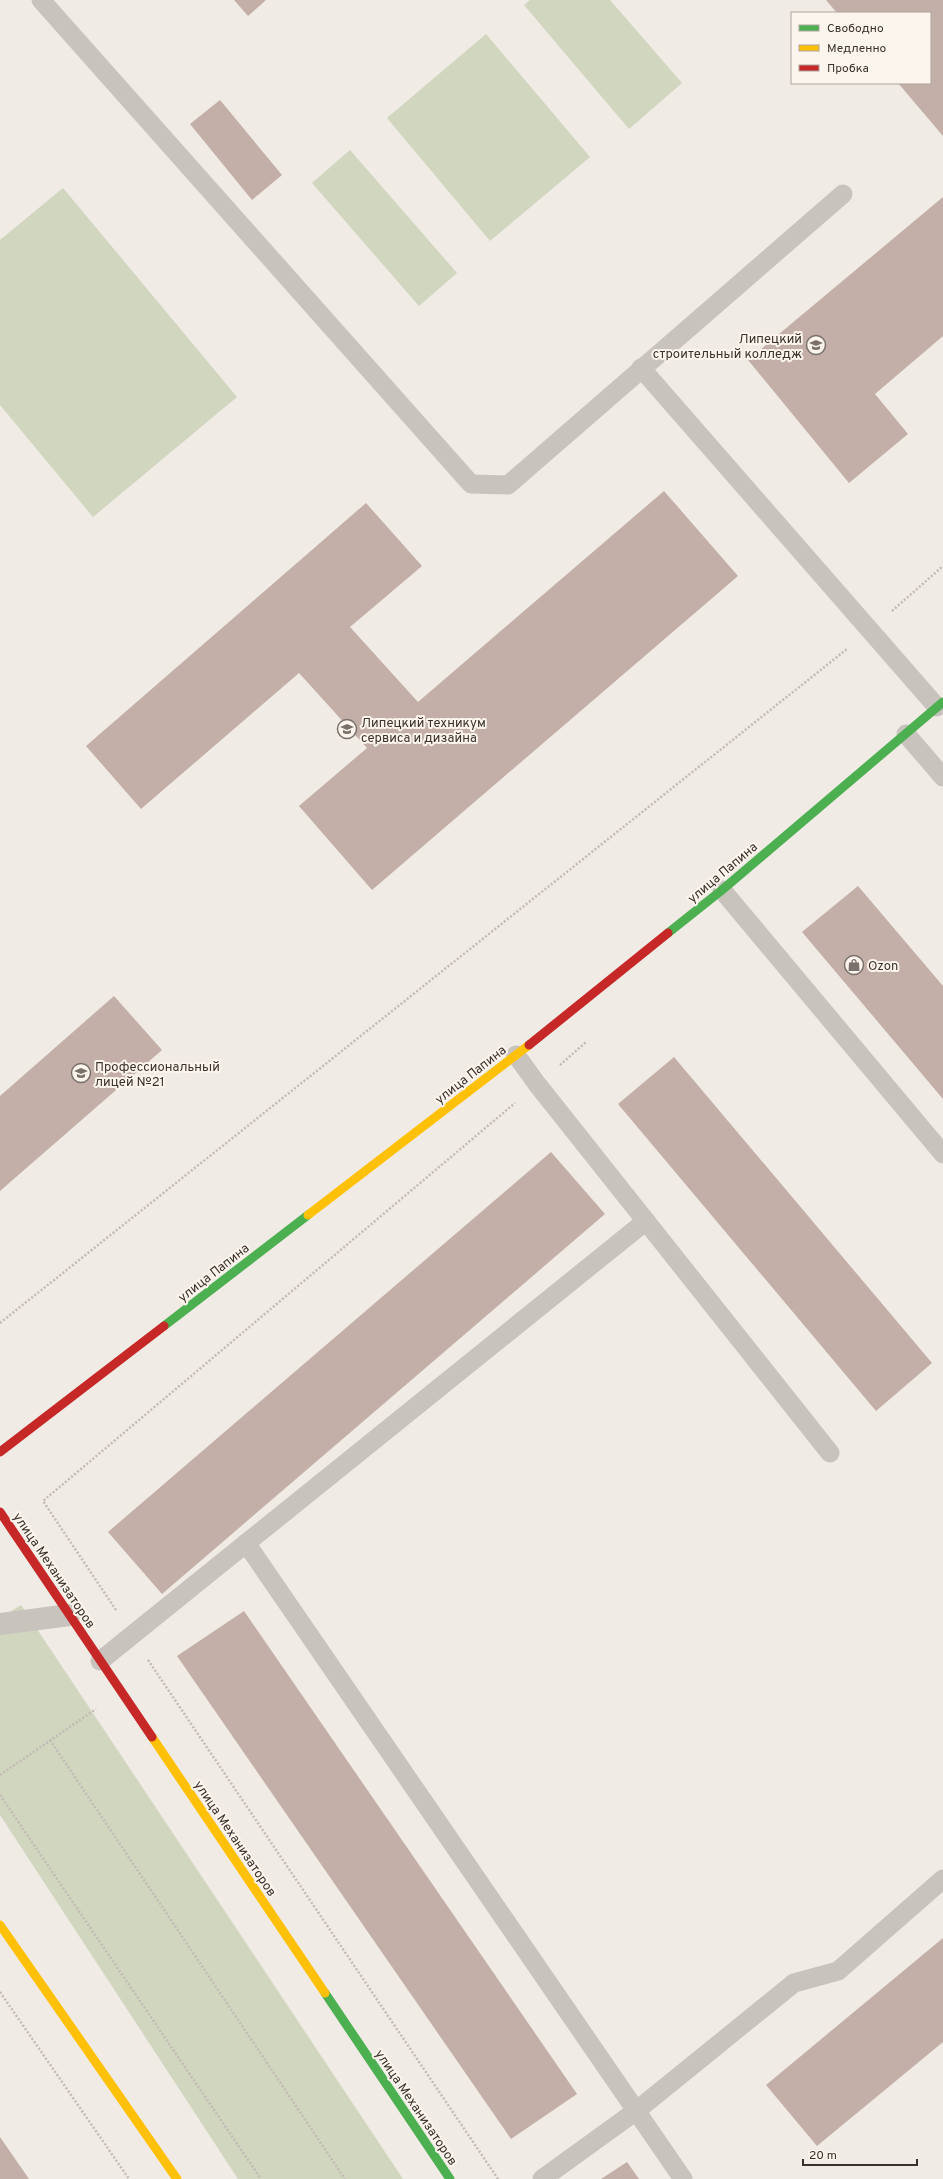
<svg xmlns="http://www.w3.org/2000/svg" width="943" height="2179" viewBox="0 0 943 2179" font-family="Overpass,sans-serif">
<rect width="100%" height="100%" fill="#f0ebe5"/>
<g fill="#d1d6bf">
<path d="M530,0H610L682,83L629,129L524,5Z"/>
<path d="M486,34L590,157L490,241L387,118Z"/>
<path d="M350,150L457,273L419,306L312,183Z"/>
<path d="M63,188L237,397L93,517L0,405V240Z"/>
<path d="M21,1605L403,2179H238L0,1815V1618Z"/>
</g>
<g fill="#c3afa7">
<path d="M234,0H266L248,16Z"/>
<path d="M826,0H943V136L898,83H930V13H837Z"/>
<path d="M220,100L282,175L252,200L190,124Z"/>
<path d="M943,197V336L875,394L908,434L849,483L748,360Z"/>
<path d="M664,491L738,576L372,890L299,806L367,748L299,673L141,809L86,746L366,503L422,566L350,627L418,702Z"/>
<path d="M858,886L943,986V1099L802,932Z"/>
<path d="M114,996L162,1050L0,1191V1096Z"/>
<path d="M674,1057L932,1363L876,1411L618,1104Z"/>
<path d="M551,1152L605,1214L162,1594L108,1532Z"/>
<path d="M244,1611L577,2094L511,2139L177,1656Z"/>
<path d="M943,1938V2042L817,2146L766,2085Z"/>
<path d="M0,2137L29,2179H0Z"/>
<path d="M627,2162L639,2179H601Z"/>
</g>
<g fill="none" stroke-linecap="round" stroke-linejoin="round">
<g stroke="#c2bbb6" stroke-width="2.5" stroke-dasharray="2 2" stroke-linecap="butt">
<path d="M892,611L943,566"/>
<path d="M560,1065L586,1042"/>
<path d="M0,1323L847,649"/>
<path d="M116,1610L43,1501L515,1103"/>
<path d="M148,1660L498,2179"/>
<path d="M50,1740L345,2179"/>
<path d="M0,1775L96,1709"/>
<path d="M0,1795L261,2179"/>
<path d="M0,1992L129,2179"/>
</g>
<g stroke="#c9c3be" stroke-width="19">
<path d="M41,0L471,484L508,485L843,194"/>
<path d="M641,368L937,707"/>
<path d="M906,734L943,777"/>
<path d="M722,890L943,1154"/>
<path d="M516,1055L537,1084L830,1453"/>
<path d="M246,1543L683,2179"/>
<path d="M100,1661L646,1221"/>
<path d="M542,2179L636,2111L794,1983L838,1971L943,1879"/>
</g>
<path stroke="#c9c3be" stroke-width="22" d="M0,1624L69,1615"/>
<g stroke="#4caf50" stroke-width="9">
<path d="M668,933L722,890L943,702"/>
<path d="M164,1326L308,1215"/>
<path d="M325,1993L450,2179"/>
</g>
<g stroke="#ffc107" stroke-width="9">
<path d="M308,1215L529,1045"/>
<path d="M152,1737L325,1993"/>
<path d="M0,1925L177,2179"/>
</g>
<g stroke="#c62828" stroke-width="9">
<path d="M529,1045L668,933"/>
<path d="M0,1452L164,1326"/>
<path d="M0,1512L152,1737"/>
</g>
</g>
<defs>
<symbol id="university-ring" viewBox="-11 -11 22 22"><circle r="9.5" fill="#fbf5ee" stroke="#7a716c" stroke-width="1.5"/><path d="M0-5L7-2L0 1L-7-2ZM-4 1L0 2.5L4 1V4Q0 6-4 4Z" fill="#7a716c"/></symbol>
<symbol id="shop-ring" viewBox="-11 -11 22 22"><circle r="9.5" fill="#fbf5ee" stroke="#7a716c" stroke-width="1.5"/><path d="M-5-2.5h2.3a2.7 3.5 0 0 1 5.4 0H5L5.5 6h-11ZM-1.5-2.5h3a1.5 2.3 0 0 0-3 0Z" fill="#7a716c"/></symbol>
</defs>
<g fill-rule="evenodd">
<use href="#university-ring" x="805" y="334" width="22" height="22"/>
<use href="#university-ring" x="336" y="718" width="22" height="22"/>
<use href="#shop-ring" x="843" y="954" width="22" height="22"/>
<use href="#university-ring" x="70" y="1062" width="22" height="22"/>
</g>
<g text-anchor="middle" stroke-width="4" stroke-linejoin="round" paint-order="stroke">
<g font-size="13" fill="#3b302b" stroke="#fbf5ee" text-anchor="start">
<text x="802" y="343" text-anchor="end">Липецкий<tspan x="802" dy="15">строительный колледж</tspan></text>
<text x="361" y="727">Липецкий техникум<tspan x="361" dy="15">сервиса и дизайна</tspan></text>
<text x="868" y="970">Ozon</text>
<text x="95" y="1071">Профессиональный<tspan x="95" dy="15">лицей №21</tspan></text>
</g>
<g font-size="13" fill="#3b302b" stroke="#fbf5ee">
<text transform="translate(722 872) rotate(-40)" y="5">улица Папина</text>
<text transform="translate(470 1074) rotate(-38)" y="5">улица Папина</text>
<text transform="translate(213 1272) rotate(-38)" y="5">улица Папина</text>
<text transform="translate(55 1570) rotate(56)" y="5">улица Механизаторов</text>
<text transform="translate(236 1838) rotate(56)" y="5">улица Механизаторов</text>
<text transform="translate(417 2107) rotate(56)" y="5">улица Механизаторов</text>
</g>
</g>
<rect x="791" y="12" width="140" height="72" fill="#fbf5ee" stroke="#aea6a0"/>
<rect x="799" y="25" width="20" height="6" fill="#4caf50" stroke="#aea6a0"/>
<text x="827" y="32" font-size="12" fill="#3b302b">Свободно</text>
<rect x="799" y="45" width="20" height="6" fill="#ffc107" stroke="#aea6a0"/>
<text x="827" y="52" font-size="12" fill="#3b302b">Медленно</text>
<rect x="799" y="65" width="20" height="6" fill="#c62828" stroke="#aea6a0"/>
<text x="827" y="72" font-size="12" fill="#3b302b">Пробка</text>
<path d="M803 2159v6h114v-6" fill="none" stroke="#3b302b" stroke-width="2"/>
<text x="809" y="2159" font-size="12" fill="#3b302b" stroke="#fbf5ee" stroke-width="3" paint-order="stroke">20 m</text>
</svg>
